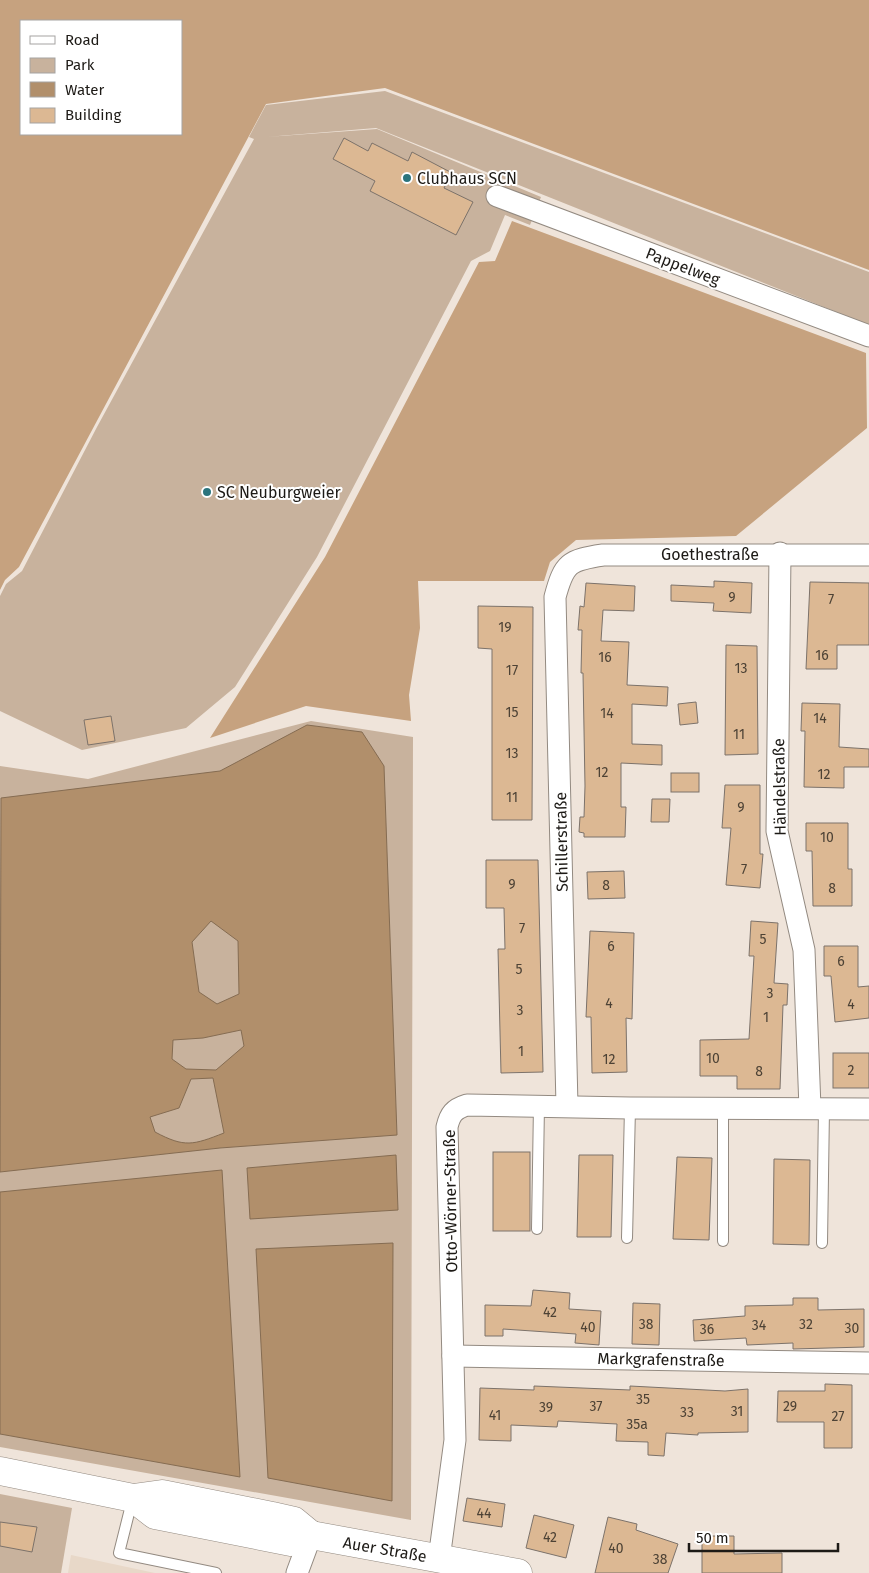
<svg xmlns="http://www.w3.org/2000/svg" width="869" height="1573" viewBox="0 0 869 1573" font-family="'Fira Sans',sans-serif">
<rect width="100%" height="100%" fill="#efe4da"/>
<path fill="#e8d8c8" d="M71,1555L155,1573H68Z"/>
<g fill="#c8b29d">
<path d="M385,91L869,272V325L376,128L266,137L377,129L541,197L530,225L505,215L490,251L471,261L317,557L235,687L186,728L82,750L0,711V596L6,584L22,571L97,427L254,139L249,137L266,105Z"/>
<path d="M311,721L413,737L411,1520L0,1447V766L88,779Z"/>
<path d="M0,1494L72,1508L61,1573H0Z"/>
</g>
<g fill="#c6a27f" fill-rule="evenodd">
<path d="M0,0H869V270L385,88L266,104L19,567L5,580L0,590ZM181,21V134H21V21Z"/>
<path d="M512,221L866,353L867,428L736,536L576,540L550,562L544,581H418L420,628L409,695L411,721L306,706L210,738L325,557L479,262L495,261Z"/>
</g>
<g fill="#b18f6b" stroke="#856c52" fill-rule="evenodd">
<path d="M307,725L362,732L384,766L397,1135L220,1148L0,1172L1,798L220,771ZM211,921L238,941L239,994L217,1004L199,992L192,942ZM241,1030L244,1046L216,1070L186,1069L172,1059L173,1040L203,1038ZM213,1078L224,1133C193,1145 185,1148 155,1132L150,1117L179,1108L191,1079Z"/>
<path d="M396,1155L398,1210L250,1219L247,1168Z"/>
<path d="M222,1170L240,1477L0,1434V1192Z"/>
<path d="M393,1243L392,1501L268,1478L256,1249Z"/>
</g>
<g fill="#dcb893" stroke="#7c726a">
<path d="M344,138L368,151L372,143L408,161L412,152L452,173L444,188L473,202L456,235L370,191L375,181L333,159Z"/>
<path d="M714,581L752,583L751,613L713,611L714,603L671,601V585L714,587Z"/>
<path d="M810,582L869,583V645H837V669H806Z"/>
<path d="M586,583L635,586L634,611L603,610L601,641L629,642L627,685L668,687L667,706L632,704V744L662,745V765L621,763V807H626L625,837H584V833L579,832L580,817H584L585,786L583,673H581L582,630H578L580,606L584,607Z"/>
<path d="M478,606L533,607L532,820H492V649L478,648Z"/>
<path d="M726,645L757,646L758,754L725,755Z"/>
<path d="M696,702L698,723L680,725L678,704Z"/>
<path d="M802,703L840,704L839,747L869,749V767H844V788L804,787L805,731H801Z"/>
<path d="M111,716L115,741L88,745L84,720Z"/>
<rect x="671" y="773" width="28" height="19"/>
<path d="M725,785H760V854H763L760,888L726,885L731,828H722Z"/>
<path d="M652,799H670L669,822H651Z"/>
<path d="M806,823H848V869H852V906H813L812,851H806Z"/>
<path d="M486,860H538L543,1072L501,1073L498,949H505L504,908H486Z"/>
<path d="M624,871L625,898L588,899L587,872Z"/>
<path d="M751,921L778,923L774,983L788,984L787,1005H783L780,1089H737V1076H700V1040L749,1039L754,956H749Z"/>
<path d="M590,931L634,933L632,1019L626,1018L627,1072L592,1073L591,1017H586Z"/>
<path d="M824,946H858V987L869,986V1018L835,1022L831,976H824Z"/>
<rect x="833" y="1053" width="36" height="35"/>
<rect x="493" y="1152" width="37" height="79"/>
<path d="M579,1155H613L611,1237H577Z"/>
<path d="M677,1157L712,1158L709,1240L673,1239Z"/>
<path d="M774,1159L810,1160L809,1245L773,1244Z"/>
<path d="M533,1290L570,1293L569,1309L601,1311L599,1345L575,1343L576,1334L503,1329V1336H485V1305L531,1306Z"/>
<path d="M793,1298H818V1310L864,1309V1347L793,1349V1343L747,1345L746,1338L694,1341L693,1320L745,1316V1306L793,1305Z"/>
<path d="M633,1303L660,1304L659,1345L632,1344Z"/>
<path d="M825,1384L852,1385V1448H824V1422H777L778,1391H825Z"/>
<path d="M534,1386L630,1390V1386L725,1391L748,1389V1432L698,1433V1435L666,1433L664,1456L648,1455V1442L616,1441L617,1424L558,1421L557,1427L511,1425V1441L479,1440L480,1388L534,1390Z"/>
<path d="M467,1498L505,1504L502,1527L463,1521Z"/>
<path d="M534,1515L574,1525L566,1558L526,1548Z"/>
<path d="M608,1517L637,1524L636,1530L678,1544L668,1573H595Z"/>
<path d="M0,1522L37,1527L32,1552L0,1546Z"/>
<path d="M702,1536H734V1554L782,1553V1573H702Z"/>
</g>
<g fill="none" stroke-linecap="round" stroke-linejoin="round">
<defs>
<g id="lane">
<path d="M537,1229L539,1105"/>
<path d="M627,1238L630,1108"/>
<path d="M723,1241V1109"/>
<path d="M822,1243L824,1109"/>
<path d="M132,1501L119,1553L216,1573"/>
</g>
<g id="street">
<path d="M497,196L869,336"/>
<path d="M780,553L777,831L804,950L810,1108"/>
<path d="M567,1106L555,597C564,563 569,560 603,555H869"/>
<path d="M453,1356L869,1363"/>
<path d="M439,1559L455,1440L447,1127C450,1114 454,1109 467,1105L630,1108L869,1109"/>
<path d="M297,1573L311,1535"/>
</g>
<g id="secondary">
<path d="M0,1471L133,1498L162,1494L272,1516L294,1521L311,1535"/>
<path d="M133,1498L155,1515L291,1542L311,1535L518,1573"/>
</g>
</defs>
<use href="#lane" stroke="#938a81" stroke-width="12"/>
<use href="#street" stroke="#938a81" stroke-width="23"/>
<use href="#secondary" stroke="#938a81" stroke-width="29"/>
<use href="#lane" stroke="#fff" stroke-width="10"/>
<use href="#street" stroke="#fff" stroke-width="21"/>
<use href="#secondary" stroke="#fff" stroke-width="28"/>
</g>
<g fill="#2b747d" stroke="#fff" stroke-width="2">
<circle cx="407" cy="178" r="5"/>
<circle cx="207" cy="492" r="5"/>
</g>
<g text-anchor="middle" stroke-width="4" stroke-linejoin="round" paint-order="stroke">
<g font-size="14" fill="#4d4235">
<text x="732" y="602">9</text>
<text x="831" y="604">7</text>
<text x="505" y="632">19</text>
<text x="822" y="660">16</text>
<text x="605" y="662">16</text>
<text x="741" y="673">13</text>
<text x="512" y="675">17</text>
<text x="512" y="717">15</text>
<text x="607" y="718">14</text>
<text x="820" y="723">14</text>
<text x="739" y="739">11</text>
<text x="512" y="758">13</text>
<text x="602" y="777">12</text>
<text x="824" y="779">12</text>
<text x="512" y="802">11</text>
<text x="741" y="812">9</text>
<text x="827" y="842">10</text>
<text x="744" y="874">7</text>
<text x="512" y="889">9</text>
<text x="606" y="890">8</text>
<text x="832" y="893">8</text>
<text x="522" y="933">7</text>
<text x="763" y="944">5</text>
<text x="611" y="951">6</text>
<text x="841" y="966">6</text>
<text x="519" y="974">5</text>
<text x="770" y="998">3</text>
<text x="609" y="1008">4</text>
<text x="851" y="1009">4</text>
<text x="520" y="1015">3</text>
<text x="766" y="1022">1</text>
<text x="521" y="1056">1</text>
<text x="713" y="1063">10</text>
<text x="609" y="1064">12</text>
<text x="851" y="1075">2</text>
<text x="759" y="1076">8</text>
<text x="550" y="1317">42</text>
<text x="646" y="1329">38</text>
<text x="806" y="1329">32</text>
<text x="759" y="1330">34</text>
<text x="588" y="1332">40</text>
<text x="852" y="1333">30</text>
<text x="707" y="1334">36</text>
<text x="643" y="1404">35</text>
<text x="596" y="1411">37</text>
<text x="790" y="1411">29</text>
<text x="546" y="1412">39</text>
<text x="737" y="1416">31</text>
<text x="687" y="1417">33</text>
<text x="495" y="1420">41</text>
<text x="838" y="1421">27</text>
<text x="637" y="1429">35a</text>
<text x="484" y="1518">44</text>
<text x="550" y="1542">42</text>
<text x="616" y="1553">40</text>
<text x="660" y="1564">38</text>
</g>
<g font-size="16" fill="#1d1a16" stroke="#fff" text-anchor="start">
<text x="417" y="184">Clubhaus SCN</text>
<text x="217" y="498">SC Neuburgweier</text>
</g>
<g font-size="16" fill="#1d1a16" stroke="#fff">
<text transform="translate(683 266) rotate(21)" y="6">Pappelweg</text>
<text x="710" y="560">Goethestraße</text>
<text transform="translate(779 787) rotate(-91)" y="6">Händelstraße</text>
<text transform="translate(561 842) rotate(-91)" y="6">Schillerstraße</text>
<text transform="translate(450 1201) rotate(-91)" y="6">Otto-Wörner-Straße</text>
<text transform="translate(661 1359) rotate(1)" y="6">Markgrafenstraße</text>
<text transform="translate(385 1549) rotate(10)" y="6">Auer Straße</text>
</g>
</g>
<rect x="20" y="20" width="162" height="115" fill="#ffffff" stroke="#a5a3a2"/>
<rect x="30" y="36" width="25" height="8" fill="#ffffff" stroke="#a5a3a2"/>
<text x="65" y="45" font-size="15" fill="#1d1a16">Road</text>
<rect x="30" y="58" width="25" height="15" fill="#c8b29d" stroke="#a5a3a2"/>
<text x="65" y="70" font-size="15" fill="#1d1a16">Park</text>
<rect x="30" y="82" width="25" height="15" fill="#b18f6b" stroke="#a5a3a2"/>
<text x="65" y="95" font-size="15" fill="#1d1a16">Water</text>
<rect x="30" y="108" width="25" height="15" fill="#dcb893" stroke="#a5a3a2"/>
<text x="65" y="120" font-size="15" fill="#1d1a16">Building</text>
<path d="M689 1543v8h149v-8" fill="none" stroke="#1d1a16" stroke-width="2.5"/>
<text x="696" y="1543" font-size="15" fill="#1d1a16" stroke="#ffffff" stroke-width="4" paint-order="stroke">50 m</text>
</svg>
